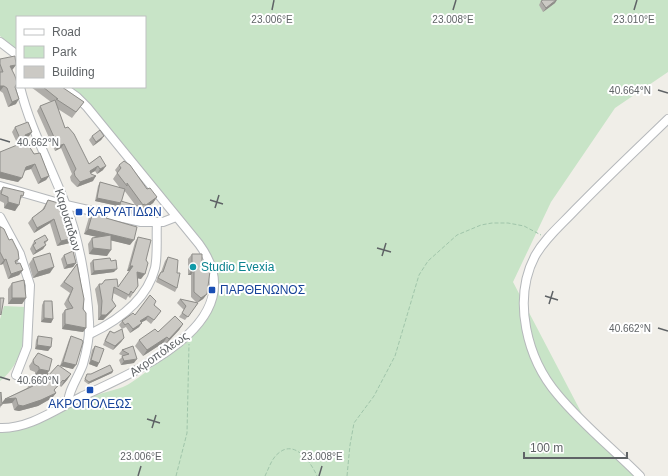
<svg xmlns="http://www.w3.org/2000/svg" width="668" height="476" viewBox="0 0 668 476" font-family="Helvetica,sans-serif">
<rect width="100%" height="100%" fill="#f0eee8"/>
<g fill="#c8e4c7">
<path d="M0,0H668V72L615,108L551,202L513,282L592,433L635,476H0V432C36,431 61,411 92,397C105,391 121,390 132,382C142,376 151,367 161,360C170,353 180,349 188,341C224,310 225,277 201,239L83,97L69,87H145V17H17V50L0,36Z"/>
<path d="M4,306L26,307C25,335 24,362 0,381V319Z"/>
</g>
<g fill="none" stroke-linecap="round" stroke-linejoin="round">
<defs>
<g id="minor">
<path d="M0,42L17,55"/>
<path d="M20,87C30,128 50,164 65,203C79,238 87,285 89,322C90,337 87,350 83,364C80,374 66,394 69,403"/>
<path d="M0,186L66,205L141,222H163L176,217"/>
<path d="M0,217L20,254L30,285L27,347L16,375"/>
<path d="M90,334C117,321 147,300 155,268C158,254 156,237 157,222"/>
<path d="M0,428C29,429 56,409 81,397C136,371 256,322 199,244L87,107L77,97L63,87"/>
<path d="M640,476C613,449 582,424 558,395C527,359 512,300 535,256C545,238 561,225 575,210C605,179 637,149 668,119"/>
</g>
</defs>
<use href="#minor" stroke="#b5b8bb" stroke-width="10"/>
<g stroke="#a0c5aa" stroke-width="1" stroke-dasharray="4 2" stroke-linecap="butt">
<path d="M176,476L187,433L189,344"/>
<path d="M265,476C269,468 272,457 280,452C296,440 312,464 317,476"/>
<path d="M347,476L350,445L354,423L374,396L395,356L419,275L428,261L457,235L481,225L492,223H508L524,226L541,235"/>
</g>
<use href="#minor" stroke="#fff" stroke-width="8"/>
</g>
<g fill="#afada9" fill-rule="evenodd">
<path d="M541,1L555,3L543,12L539,5Z"/>
<path d="M0,59L16,65L12,70L15,87L16,104L8,107L3,93L0,91Z"/>
<path d="M31,87H62L84,102L72,118L58,109L65,128L89,164L100,156L103,170L97,174L95,171L91,173L93,181L77,187L71,181L70,177L72,174L61,148L55,151L37,111L40,106L51,102Z"/>
<path d="M15,127L32,132L29,136L26,138L29,146L49,176L46,180L38,184L31,169L24,171L18,182L0,178V152L18,145L12,132Z"/>
<path d="M92,136H104L101,140L93,146L89,140Z"/>
<path d="M119,165L157,197L153,203L142,211L140,209L133,214L117,211L118,206L95,201L98,186L100,182L120,188L113,179L117,173L115,170ZM124,190L136,206L121,201Z"/>
<path d="M3,187L23,196L20,200L15,211L4,208V203L0,201V191Z"/>
<path d="M48,200L70,243L57,246L50,223L34,233L28,223L32,218L42,210Z"/>
<path d="M93,212L106,218L130,245L111,240L107,256L89,254L88,244L92,238L99,237L84,234L89,217Z"/>
<path d="M0,227L19,259L16,264L23,270L19,275L8,279L3,264L0,265Z"/>
<path d="M138,237L141,279L137,278L138,286L130,298L128,296L126,300L113,293L112,300V311L103,320H98V306L95,289L99,284L118,287L130,271H127L135,242Z"/>
<path d="M48,240L45,244L43,249L33,255L30,249L34,241Z"/>
<path d="M192,254L202,271L207,294L203,299L197,303L191,297V275H188V259Z"/>
<path d="M64,255L76,263L73,267L64,269L61,259Z"/>
<path d="M168,257L177,273V288L175,292L156,282L158,276L161,272L165,261Z"/>
<path d="M33,258L50,273L33,278L29,264Z"/>
<path d="M93,260L114,272L91,275L90,263Z"/>
<path d="M77,264L83,309L86,328L83,332L62,329V314L65,310L67,309L64,304L70,293L60,286Z"/>
<path d="M12,283L26,298L22,304H8V289Z"/>
<path d="M180,299L198,303L185,320L179,317L184,310L177,303Z"/>
<path d="M44,301L53,319L51,323L41,322L42,305Z"/>
<path d="M154,305L161,311L151,324L146,320L141,322L139,327L130,333L126,327L122,329L119,325L122,321Z"/>
<path d="M183,324L179,330L165,345L163,343L143,356L135,346L139,340L158,332Z"/>
<path d="M110,331L124,338L121,342L113,350L103,345L107,335Z"/>
<path d="M38,336L51,347L48,351L35,349L36,340Z"/>
<path d="M71,336L73,369L60,366L69,340Z"/>
<path d="M95,346L99,363L97,367L89,364L92,350Z"/>
<path d="M133,346L134,363L121,365L119,360L123,356L119,354L122,350Z"/>
<path d="M38,353L47,373V377L71,374L67,380L61,387L59,385L54,390L56,393L52,398L38,406L19,411L14,410L12,403L2,404L0,408V393L2,403L5,399L27,388L31,382L42,376L35,375V372L30,370L29,366Z"/>
<path d="M113,371L112,373L88,384L84,381L87,374H91Z"/>
</g>
<g fill="#8e8d89">
<path d="M556,0H557L555,3L543,12L546,8Z"/>
<path d="M16,65L12,70L6,71L10,66Z"/>
<path d="M0,86H4L0,91Z"/>
<path d="M19,99L16,104L8,107L12,102Z"/>
<path d="M32,132L29,136L22,139L25,135Z"/>
<path d="M104,136L101,140L93,146L96,142Z"/>
<path d="M64,144L61,148L55,151L58,146Z"/>
<path d="M35,164L31,169L23,171L26,167Z"/>
<path d="M98,166L95,171L86,176L90,171Z"/>
<path d="M106,166L103,170L97,174L100,169Z"/>
<path d="M0,172L22,178L18,182L0,178Z"/>
<path d="M49,176L46,180L38,184L41,179Z"/>
<path d="M96,176L93,181L77,187L80,182Z"/>
<path d="M157,197L153,203L142,211L146,205Z"/>
<path d="M97,198L121,203L118,206L95,201Z"/>
<path d="M8,202L19,205L15,211L4,208Z"/>
<path d="M141,207L139,210L133,214L117,211L119,208Z"/>
<path d="M54,219L50,223L34,233L37,228Z"/>
<path d="M88,229L134,240L130,245L84,234Z"/>
<path d="M73,238L70,243L57,246L61,241Z"/>
<path d="M46,245L43,249L33,255L36,251Z"/>
<path d="M93,248L111,250L107,256L89,254Z"/>
<path d="M6,259L3,264L0,265L4,260Z"/>
<path d="M76,263L73,267L64,269L67,265Z"/>
<path d="M130,266H133L130,271H127Z"/>
<path d="M54,267L50,273L33,278L38,272Z"/>
<path d="M117,269L114,272L91,275L94,271Z"/>
<path d="M23,270L19,275L8,279L11,274Z"/>
<path d="M192,270H194L191,275H188Z"/>
<path d="M137,272L145,274L141,279L133,277Z"/>
<path d="M207,294L203,299L197,303L201,298Z"/>
<path d="M12,298H26L22,304H8Z"/>
<path d="M116,306L112,311L103,320H98L101,315Z"/>
<path d="M148,316L146,320L137,325L140,321Z"/>
<path d="M44,318L53,319L51,323L41,322Z"/>
<path d="M142,323L139,327L130,333L133,329Z"/>
<path d="M65,324L86,328L83,332L62,329Z"/>
<path d="M183,324L179,330L165,345L169,339Z"/>
<path d="M167,337L163,343L143,356L147,350Z"/>
<path d="M124,338L121,342L113,350L115,346Z"/>
<path d="M37,345L51,347L48,351L35,349Z"/>
<path d="M137,359L134,363L121,365L124,361Z"/>
<path d="M91,360L99,363L97,367L89,364Z"/>
<path d="M63,362L76,365L73,369L60,366Z"/>
<path d="M39,369L49,371L45,377L35,375Z"/>
<path d="M113,371L112,373L88,384L89,382Z"/>
<path d="M71,374L67,380L61,387L64,381Z"/>
<path d="M56,393L52,398L38,406L19,411L14,410L18,405Z"/>
<path d="M16,398L12,403L1,404L5,399Z"/>
</g>
<g fill="#cbc9c4" stroke="#8e8d89">
<path d="M543,0H556L546,8L541,1Z"/>
<path d="M15,56L16,65L10,66L15,76L17,83L15,87L19,99L12,102L7,88L4,86H0V72H3L0,64V59Z"/>
<path d="M43,87H62L84,102L76,112L56,99H58Z"/>
<path d="M55,100L65,128L68,127L74,134L89,164L100,156L106,166L100,169L98,166L90,171L91,174L96,176L80,182L75,176L74,172L76,169L64,144L58,146L40,106Z"/>
<path d="M28,122L32,132L25,135L29,146L34,154L40,153L49,176L41,179L35,164L26,167L22,178L0,172V152L22,143L15,127Z"/>
<path d="M100,130L104,136L96,142L92,136Z"/>
<path d="M124,161L130,165L147,189L150,188L157,197L146,205L144,204L143,205L127,183V186L117,173L121,168L119,165Z"/>
<path d="M100,182L125,189L121,203L97,198Z"/>
<path d="M3,187L24,192L23,196L21,195L19,205L8,202V197L1,194Z"/>
<path d="M48,200L65,205L68,213L73,238L61,241L54,219L37,228L32,218L44,209Z"/>
<path d="M121,201L141,207L135,211L119,208Z"/>
<path d="M93,212L107,216L106,218L137,227L134,240L88,229Z"/>
<path d="M0,227H1L4,229L9,240L12,239L18,251L19,259L15,261L16,264L20,263L23,270L11,274L6,259L4,260L0,252Z"/>
<path d="M45,235L48,240L44,242L46,245L36,251L33,245L36,243L34,241Z"/>
<path d="M111,235V250L93,248L92,238Z"/>
<path d="M138,237L151,240L146,260L148,263L145,274L137,272L138,286L133,293L131,291L129,295L114,287L112,300L116,306L106,315H101L102,301L99,284H102L105,280L117,279L118,287L133,266H130Z"/>
<path d="M73,251L76,263L67,265L64,255Z"/>
<path d="M50,253L54,267L38,272L33,258Z"/>
<path d="M192,254H202V271H210L207,294L201,298L194,292V270H192Z"/>
<path d="M168,257L178,260L177,273H180L177,288L158,278L161,272H163Z"/>
<path d="M110,258L111,261L116,260L117,269L94,271L93,260Z"/>
<path d="M77,264L84,299L83,309L86,313V328L65,324V310L73,308L68,300L73,288L64,282Z"/>
<path d="M24,280L26,298H12V283Z"/>
<path d="M150,295L156,301L154,305L161,311L154,320L148,316L140,321L142,323L133,329L128,323L125,325L122,321L133,313L135,315Z"/>
<path d="M0,298H4L1,315L0,314Z"/>
<path d="M180,299L198,303L188,317L182,313L186,306Z"/>
<path d="M44,301H52L53,319L44,318Z"/>
<path d="M175,316L183,324L169,339L167,337L147,350L139,340L155,329L158,332Z"/>
<path d="M122,329L124,338L115,346L105,341L110,331L114,333Z"/>
<path d="M38,336L52,338L51,347L37,345Z"/>
<path d="M71,336L82,340L83,342L76,365L63,362Z"/>
<path d="M95,346L104,349L99,363L91,360Z"/>
<path d="M133,346L137,359L124,361L122,356L129,354L122,350Z"/>
<path d="M38,353L52,359L49,371L39,369V367L34,364L33,360Z"/>
<path d="M58,365L71,374L64,381L63,380L54,390L56,393L41,400L23,406L18,405L16,398L5,399L33,386L31,382L48,373L47,377Z"/>
<path d="M110,365L113,371L89,382L85,379L87,374H91Z"/>
<path d="M1,392L2,405H0V393Z"/>
</g>
<path fill="none" stroke="#5f6366" stroke-width="1.5" d="M272,10L274,0M453,10L456,0M634,10L637,0M658,90L668,93M0,139L10,142M210,200L223,204M215,208L219,195M377,248L391,252M382,256L386,243M545,296L558,300M549,304L553,291M658,328L668,331M0,377L10,380M147,419L160,423M152,428L156,415M138,476L141,466M319,476L322,466"/>
<g fill="#1a4fb4" stroke="#fff" stroke-width="1.5">
<rect x="75" y="208" width="8" height="8" rx="2"/>
<rect x="208" y="286" width="8" height="8" rx="2"/>
<rect x="86" y="386" width="8" height="8" rx="2"/>
</g>
<circle fill="#0f9aa8" stroke="#fff" stroke-width="1.5" cx="193" cy="267" r="4"/>
<g text-anchor="middle" stroke-width="4" stroke-linejoin="round" paint-order="stroke">
<g font-size="12" fill="#164399" stroke="#fff" text-anchor="start">
<text x="87" y="216">ΚΑΡΥΑΤΙΔΩΝ</text>
<text x="220" y="294">ΠΑΡΘΕΝΩΝΟΣ</text>
<text x="90" y="408" text-anchor="middle">ΑΚΡΟΠΟΛΕΩΣ</text>
</g>
<g font-size="12" fill="#5f6366" stroke="#fff">
<text transform="translate(68 220) rotate(73)" y="4">Καρυάτιδων</text>
<text transform="translate(159 354) rotate(-35)" y="4">Ακροπόλεως</text>
</g>
<g font-size="12" fill="#0d838f" stroke="#fff" text-anchor="start">
<text x="201" y="271">Studio Evexia</text>
</g>
</g>
<g font-size="10" text-anchor="middle" fill="#5f6366" stroke="#fff" stroke-width="4" stroke-linejoin="round" paint-order="stroke">
<text x="272" y="23">23.006°E</text>
<text x="453" y="23">23.008°E</text>
<text x="634" y="23">23.010°E</text>
<text x="630" y="94">40.664°N</text>
<text x="38" y="146">40.662°N</text>
<text x="630" y="332">40.662°N</text>
<text x="38" y="384">40.660°N</text>
<text x="141" y="460">23.006°E</text>
<text x="322" y="460">23.008°E</text>
</g>
<rect x="16" y="16" width="130" height="72" fill="#ffffff" stroke="#bfc1c2"/>
<rect x="24" y="29" width="20" height="6" fill="#ffffff" stroke="#bfc1c2"/>
<text x="52" y="36" font-size="12" fill="#5f6366">Road</text>
<rect x="24" y="46" width="20" height="12" fill="#c8e4c7" stroke="#bfc1c2"/>
<text x="52" y="56" font-size="12" fill="#5f6366">Park</text>
<rect x="24" y="66" width="20" height="12" fill="#cbc9c4" stroke="#bfc1c2"/>
<text x="52" y="76" font-size="12" fill="#5f6366">Building</text>
<path d="M524 452v6h103v-6" fill="none" stroke="#5f6366" stroke-width="2"/>
<text x="530" y="452" font-size="12" fill="#5f6366" stroke="#ffffff" stroke-width="3" paint-order="stroke">100 m</text>
</svg>
